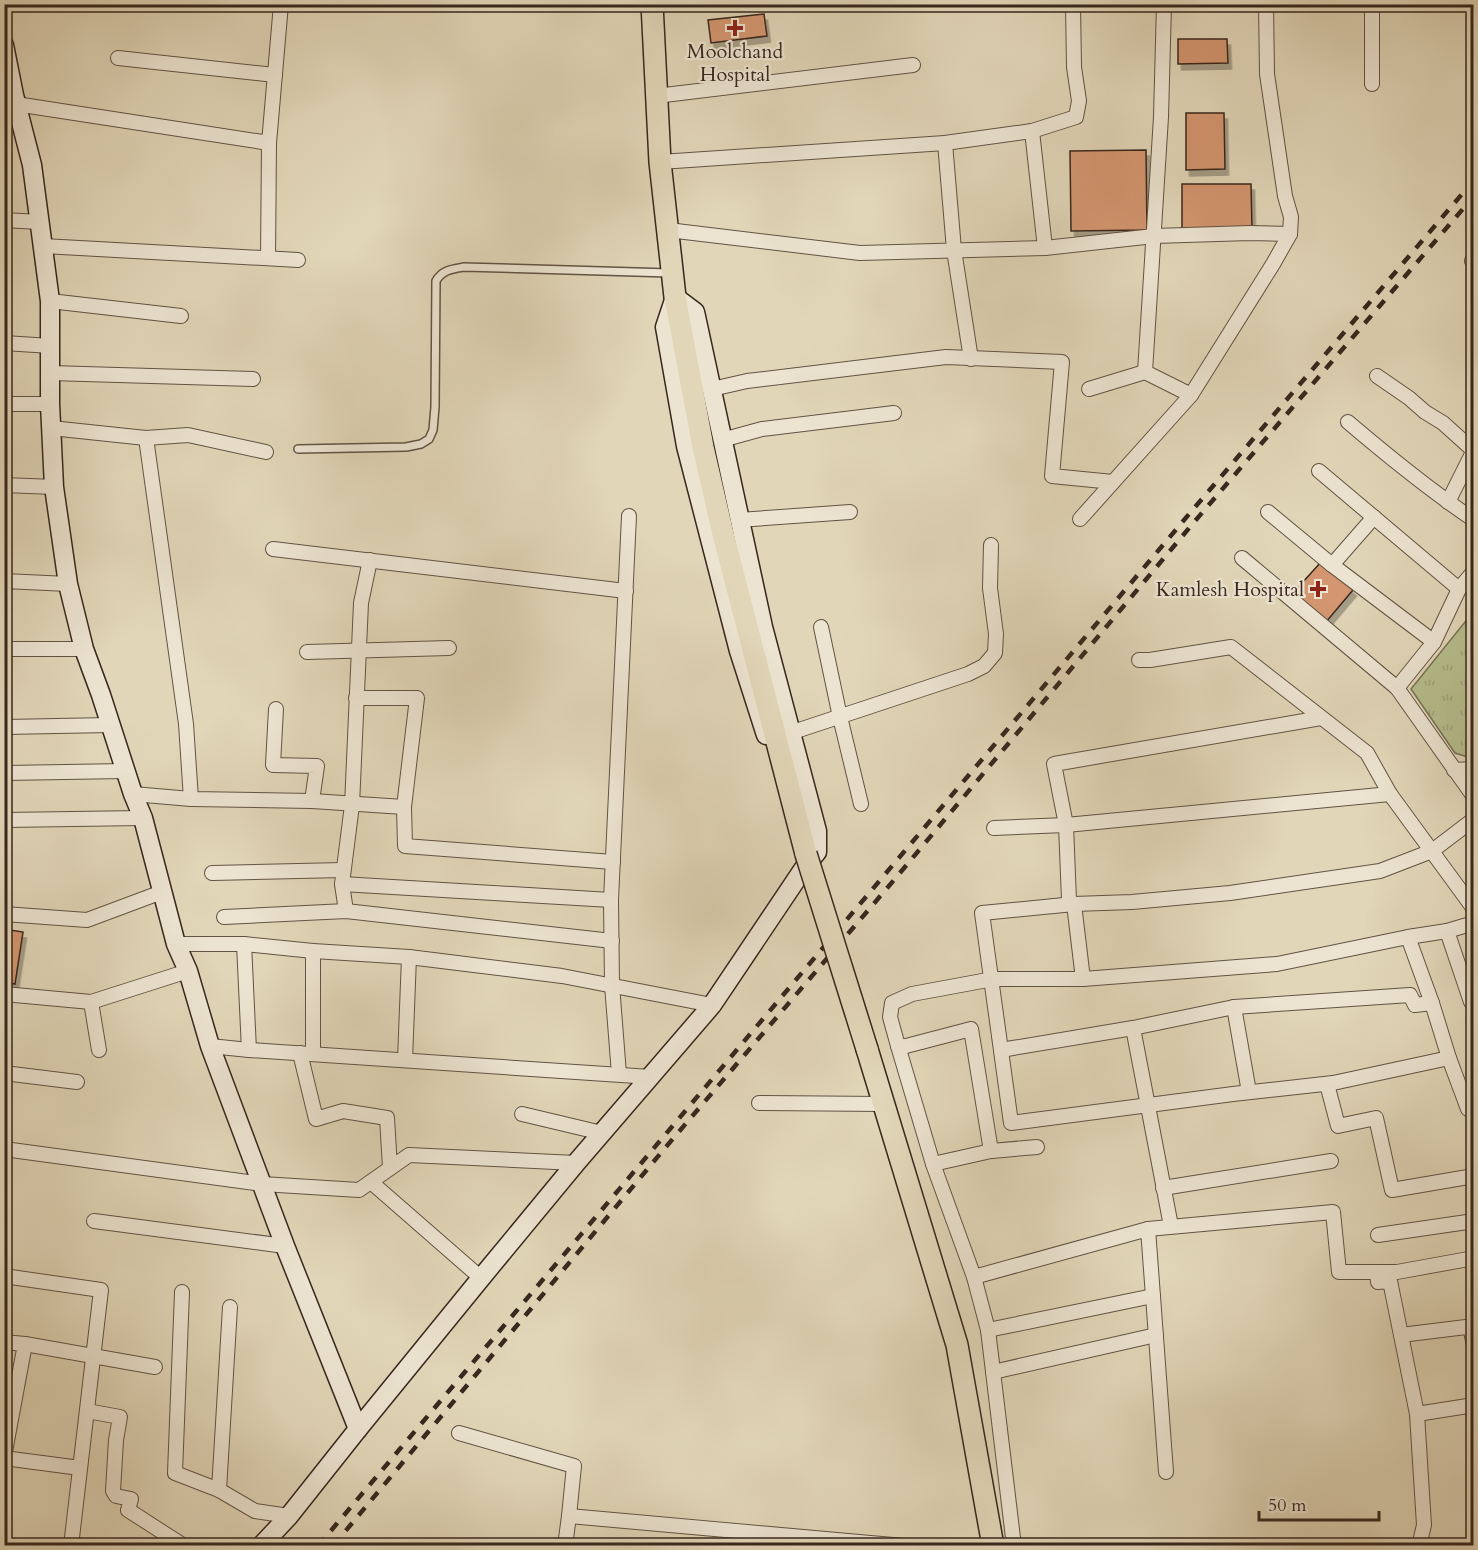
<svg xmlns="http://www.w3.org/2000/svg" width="1478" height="1550" viewBox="0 0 1478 1550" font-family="Cardo,serif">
<defs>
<pattern id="park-tufts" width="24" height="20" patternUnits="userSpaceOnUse" patternTransform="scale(1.5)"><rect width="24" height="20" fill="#b6bd8d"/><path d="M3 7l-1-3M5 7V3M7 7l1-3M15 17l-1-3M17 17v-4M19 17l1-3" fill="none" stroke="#9da279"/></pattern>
<filter id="shadow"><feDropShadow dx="3.5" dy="6" stdDeviation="0" flood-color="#0004"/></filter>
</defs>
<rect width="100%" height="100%" fill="#e1d6b8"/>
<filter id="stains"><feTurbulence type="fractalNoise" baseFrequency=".00333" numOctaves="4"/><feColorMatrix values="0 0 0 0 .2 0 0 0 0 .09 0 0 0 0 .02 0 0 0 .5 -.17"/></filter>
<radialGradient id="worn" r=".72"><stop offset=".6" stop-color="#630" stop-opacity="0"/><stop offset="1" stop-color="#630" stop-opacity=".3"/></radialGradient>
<path fill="url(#park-tufts)" stroke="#767256" stroke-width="1.5" d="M1473,612L1474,757L1471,758L1455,753L1411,689Z"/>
<g fill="#d4966f" stroke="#37271e" stroke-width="1.5" filter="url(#shadow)">
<path d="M764,14L767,36L711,43L708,20Z"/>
<path d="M1178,39H1227L1228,63L1178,64Z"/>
<path d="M1186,113H1224L1225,169L1186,170Z"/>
<path d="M1146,150L1147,230L1071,231L1070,151Z"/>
<path d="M1182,184H1251L1252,228L1182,229Z"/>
<path d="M1321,562L1353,590L1326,622L1293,593Z"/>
<path d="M4,929L23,932L15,984L4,982Z"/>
</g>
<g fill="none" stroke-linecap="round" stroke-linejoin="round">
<defs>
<path id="lane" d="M298,449L406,447L421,444L429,439L433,430L435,407L436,281C442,270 452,269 464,267L670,273"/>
<g id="street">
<path d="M1372,4V84"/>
<path d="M118,58L275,75"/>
<path d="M656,96L913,65"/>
<path d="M16,104L269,143L281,4"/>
<path d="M1032,131L1045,248"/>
<path d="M945,143L954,250L971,359"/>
<path d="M660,162L945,143L1032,131L1076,117L1079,101L1074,67L1073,4"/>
<path d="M4,220L39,222"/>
<path d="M668,230L860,253L1045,248L1154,236L1250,233L1290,234"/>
<path d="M43,246L298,260"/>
<path d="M268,258L269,143"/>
<path d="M1472,261L1474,262"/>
<path d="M50,301L181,316"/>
<path d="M4,343L51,346"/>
<path d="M1145,372L1161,117L1164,4"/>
<path d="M50,373L253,379"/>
<path d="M1377,376L1409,398L1425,412L1443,423L1473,450"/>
<path d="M712,389L747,381L946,357L1062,362L1052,476L1113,482"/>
<path d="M1089,389L1145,372L1191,395"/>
<path d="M4,404H50"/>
<path d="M1348,422C1389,457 1430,490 1474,520"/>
<path d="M51,428L146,438L186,724L191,799"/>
<path d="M146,438L188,435L266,452"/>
<path d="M722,440L762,429L894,413"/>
<path d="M1319,471L1459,589"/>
<path d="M4,485L54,487"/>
<path d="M1448,502L1474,450"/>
<path d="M1268,512L1332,565L1434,642"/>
<path d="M1080,519L1191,395L1273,264L1290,234L1291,217L1285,196L1267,74L1266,4"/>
<path d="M739,520L850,512"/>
<path d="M273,549L626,591"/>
<path d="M1242,558L1397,688"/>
<path d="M1332,565L1374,517"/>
<path d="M1474,571L1459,589L1434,642L1397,688L1474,797"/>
<path d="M4,581L68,584"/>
<path d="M821,627L840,717L861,804"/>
<path d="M4,649H84"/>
<path d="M307,652L449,648"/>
<path d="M1139,660H1150L1231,647L1367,753L1390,794L1474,909"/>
<path d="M276,709L273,765L317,766L312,801"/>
<path d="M4,727L110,725"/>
<path d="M790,733L968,674L984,666L995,653L996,634L990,588L991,545"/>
<path d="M1454,770L1474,769"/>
<path d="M4,773L126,771"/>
<path d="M133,794L191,799L312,801L404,807L417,698H356"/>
<path d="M404,807L405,846L613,862"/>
<path d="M4,820L143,818"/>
<path d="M994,828L1066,825L1390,794"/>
<path d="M212,873L343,870"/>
<path d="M342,884L611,900"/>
<path d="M346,911L342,884L352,805L361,603L370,560"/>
<path d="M4,914L87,920L162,892"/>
<path d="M224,917L346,911L612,941"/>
<path d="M1447,931L1471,1002"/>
<path d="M1408,937L1432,1003L1449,1058L1468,1109L1474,1107"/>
<path d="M176,944H244L313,951L409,957L562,976L712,1005"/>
<path d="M244,944L249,1050"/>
<path d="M313,951V1054"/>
<path d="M1083,979L1074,904L1069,900L1066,825L1054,764L1321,718"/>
<path d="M4,994L91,1002L188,971"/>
<path d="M91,1002L99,1050"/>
<path d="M1234,1007L1249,1092"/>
<path d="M1133,1028L1171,1226"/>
<path d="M210,1046L249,1050L651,1077"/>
<path d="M898,1046H906L971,1029L991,1151"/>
<path d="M1001,1050L1133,1028L1234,1007L1410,995L1415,1005L1432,1003"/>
<path d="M300,1053L316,1119L343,1111L387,1118L390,1168"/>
<path d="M1449,1058L1333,1083L1233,1094L1011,1123L982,913L1074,904L1132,902L1230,893L1380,871L1432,851L1474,819"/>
<path d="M405,1060L409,957"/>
<path d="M4,1073L77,1082"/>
<path d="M619,1074L612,985L611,900L629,516"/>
<path d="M1327,1084L1338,1126L1376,1118L1392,1190L1474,1176"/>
<path d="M759,1103L884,1104"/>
<path d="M522,1114L602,1133"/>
<path d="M4,1149L262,1184L359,1190L409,1155L576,1163"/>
<path d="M933,1164L991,1151L1037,1147"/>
<path d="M371,1182L481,1278"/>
<path d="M1163,1188L1331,1161"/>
<path d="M94,1221L285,1246"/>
<path d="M1148,1229L1333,1212L1339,1272H1397L1474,1258"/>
<path d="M1378,1235L1474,1221"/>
<path d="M1377,1272L1378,1282L1390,1281L1417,1414L1424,1525L1419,1546"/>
<path d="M4,1276L101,1290L71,1546"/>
<path d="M974,1277L1148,1229L1166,1472"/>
<path d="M182,1292L175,1473L219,1490L255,1511L289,1516"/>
<path d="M1470,1326L1474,1346"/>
<path d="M988,1330L1153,1296"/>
<path d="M1401,1335L1474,1326"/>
<path d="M4,1342L25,1344L4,1457"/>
<path d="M25,1344L155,1367"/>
<path d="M993,1372L1156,1335"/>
<path d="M87,1411L120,1417L116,1440L113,1491L116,1496L131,1499L128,1510L184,1546"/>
<path d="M1417,1414L1474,1405"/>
<path d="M459,1433L574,1466L569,1516L904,1546"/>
<path d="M4,1458L80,1468"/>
<path d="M219,1490L230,1307"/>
<path d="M565,1546L569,1516"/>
<path d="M1014,1546L988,1330L974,1277L933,1164L898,1046L890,1017L892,1003L912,994L993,979H1083L1277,964L1408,937L1447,931L1474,923"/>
</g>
<g id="secondary">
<path d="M4,45L14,95L32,165L50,301V404L54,487L68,584L84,649L101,695L133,794L143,818L176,944L188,971L210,1046L285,1246L358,1429"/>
<path d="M261,1546L289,1516L358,1429L481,1278L576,1163L712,1005L806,865L817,852V831L763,627L695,312L675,297L665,327L686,446L739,651L766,735"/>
</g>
<g id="primary">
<path d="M652,4L660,162L675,297L703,447L723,534L806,854"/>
<path d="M867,1049L957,1345L993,1546"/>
</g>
</defs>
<use href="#lane" stroke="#625344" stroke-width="10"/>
<use href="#street" stroke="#625344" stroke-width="16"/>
<use href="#secondary" stroke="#37271e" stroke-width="21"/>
<use href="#primary" stroke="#37271e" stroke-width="24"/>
<use href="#lane" stroke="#ece4d1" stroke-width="7"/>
<use href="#street" stroke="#ece4d1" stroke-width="14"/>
<use href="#secondary" stroke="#ece4d1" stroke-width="18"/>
<use href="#primary" stroke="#e1d6b8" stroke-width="21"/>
<g stroke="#37271e" stroke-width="4.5" stroke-dasharray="10 10" stroke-linecap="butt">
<path d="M318,1546L1190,513L1474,180"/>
<path d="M333,1546L665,1148L894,880L1195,521L1474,196"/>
</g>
<defs>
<path id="primary-bridge" d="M806,854L867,1049"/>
</defs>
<use href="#primary-bridge" stroke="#37271e" stroke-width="24" stroke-linecap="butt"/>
<use href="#primary-bridge" stroke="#e1d6b8" stroke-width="21"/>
</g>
<g fill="#8f2418" stroke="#ece4d1" stroke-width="2">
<path d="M732 19h6v6h6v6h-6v6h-6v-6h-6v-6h6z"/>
<path d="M1315 580h6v6h6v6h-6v6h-6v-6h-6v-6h6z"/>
</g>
<g text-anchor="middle" stroke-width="4.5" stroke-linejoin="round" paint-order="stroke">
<g font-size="20" fill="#37271e" stroke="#ece4d1">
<text x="735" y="58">Moolchand<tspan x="735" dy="23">Hospital</tspan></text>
<text x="1304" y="596" text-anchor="end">Kamlesh Hospital</text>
</g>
</g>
<rect width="1478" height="1550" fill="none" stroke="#e1d6b8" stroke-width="24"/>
<rect x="6" y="6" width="1466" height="1538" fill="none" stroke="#37271e" stroke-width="3"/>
<rect x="12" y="12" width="1454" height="1526" fill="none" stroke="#37271e" stroke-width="1.5"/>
<path d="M1259 1511v9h120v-9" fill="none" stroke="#37271e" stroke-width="3"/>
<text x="1268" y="1511" font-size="18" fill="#37271e" stroke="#ece4d1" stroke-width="4.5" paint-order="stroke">50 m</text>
<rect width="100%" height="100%" filter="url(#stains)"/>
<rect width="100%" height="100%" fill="url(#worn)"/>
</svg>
